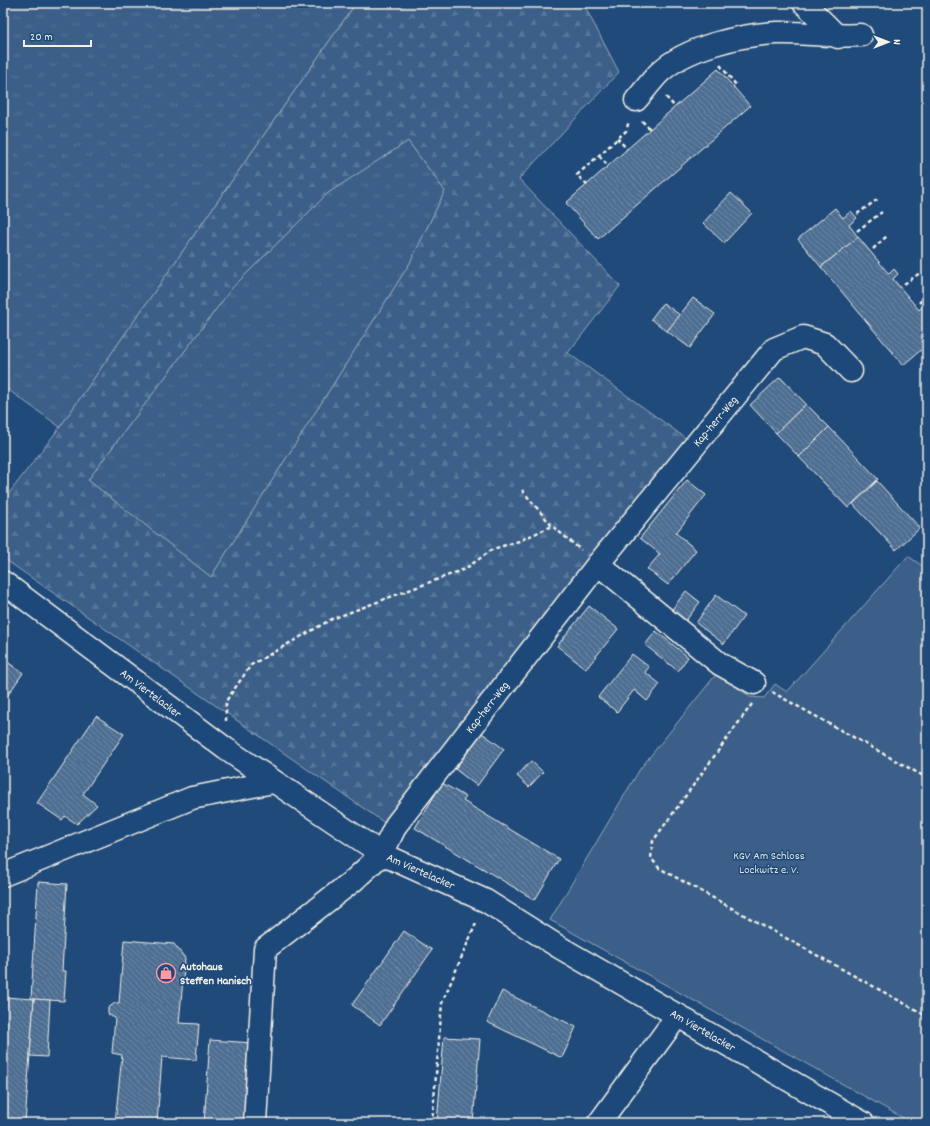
<svg xmlns="http://www.w3.org/2000/svg" width="930" height="1126" viewBox="0 0 930 1126" font-family="Dekko,sans-serif">
<defs>
<pattern id="grass-tufts" width="24" height="20" patternUnits="userSpaceOnUse"><rect width="24" height="20" fill="#3a5f88"/><path d="M3 7l-1-3M5 7V3M7 7l1-3M15 17l-1-3M17 17v-4M19 17l1-3" fill="none" stroke="#577699"/></pattern>
<pattern id="forest-firs" width="22" height="20" patternUnits="userSpaceOnUse"><rect width="22" height="20" fill="#3a5f88"/><path d="M5 1l3.5 6h-7zM16 11l3.5 6h-7z" fill="#577699"/></pattern>
<pattern id="building-back-hatch" width="6" height="6" patternUnits="userSpaceOnUse"><rect width="6" height="6" fill="#4d6e92"/><path d="M-1 5l2 2M0 0l6 6M5-1l2 2" fill="none" stroke="#708aa6"/></pattern>
</defs>
<rect width="100%" height="100%" fill="#1f4a7a"/>
<filter id="ink" filterUnits="userSpaceOnUse"><feTurbulence type="fractalNoise" baseFrequency=".025" numOctaves="2"/><feDisplacementMap in="SourceGraphic" scale="8" xChannelSelector="R" yChannelSelector="G"/><feConvolveMatrix kernelMatrix="1 2 1 2 8 2 1 2 1" color-interpolation-filters="sRGB"/></filter>
<g filter="url(#ink)">
<g fill="url(#grass-tufts)" stroke="#97a8b8">
<path d="M3,3H342L353,7L60,427L3,386Z"/>
<path d="M408,141L445,191L410,263L211,577L88,480L232,288L328,193Z"/>
</g>
<path fill="url(#forest-firs)" stroke="#97a8b8" fill-rule="evenodd" d="M356,3H583L619,72L519,179L620,286L568,353L687,439L389,826L3,558V501L60,427ZM408,141L445,191L410,263L211,577L88,480L232,288L328,193Z"/>
<path fill="#3a5f88" stroke="#97a8b8" d="M908,556L927,569V1123H912L550,920L640,769L718,672L750,697L764,698L775,684L787,692Z"/>
<g fill="url(#building-back-hatch)" stroke="#f4f1e8">
<path d="M718,69L750,106L598,239L566,203Z"/>
<path d="M731,193L752,213L724,243L703,223Z"/>
<path d="M835,208L843,218L851,211L857,218L849,225L858,237L821,267L798,239Z"/>
<path d="M858,237L889,274L894,269L898,274L893,279L919,310L924,305L927,308V316L925,317L927,319V345L903,365L821,267Z"/>
<path d="M693,298L715,314L690,348L667,331Z"/>
<path d="M663,303L680,315L667,331L651,319Z"/>
<path d="M780,377L806,404L776,433L750,405Z"/>
<path d="M806,404L829,427L799,457L776,433Z"/>
<path d="M829,427L878,479L848,508L799,457Z"/>
<path d="M687,480L706,495L676,533L696,550L668,585L647,569L660,554L640,538Z"/>
<path d="M877,481L920,528L896,550L853,504Z"/>
<path d="M686,591L700,602L684,623L670,612Z"/>
<path d="M716,595L744,616L724,644L696,623Z"/>
<path d="M589,606L618,629L586,669L557,646Z"/>
<path d="M656,631L688,657L678,671L645,645Z"/>
<path d="M632,654L649,667L645,672L660,684L647,701L634,690L617,712L598,697Z"/>
<path d="M3,659L23,673L3,702Z"/>
<path d="M96,716L124,734L83,794L97,805L77,824L65,816L62,820L37,803Z"/>
<path d="M482,733L504,749L477,786L455,769Z"/>
<path d="M531,761L543,772L529,787L517,776Z"/>
<path d="M442,783L466,797L463,801L559,859L535,900L415,828Z"/>
<path d="M38,882L67,884L62,971H66L64,1001L31,999Z"/>
<path d="M404,931L432,950L380,1025L352,1005Z"/>
<path d="M124,940L174,944L185,958L179,1023L199,1024L196,1060L162,1057L157,1123H115L122,1055L112,1053L115,1018L108,1014V1008L115,1003H119Z"/>
<path d="M502,991L576,1027L562,1058L487,1022Z"/>
<path d="M3,997L34,999L25,1123H3Z"/>
<path d="M34,999L50,1000L47,1057L30,1056Z"/>
<path d="M444,1037L480,1039L473,1123H437Z"/>
<path d="M210,1040L253,1043L247,1123H204Z"/>
</g>
<g fill="none" stroke-linecap="round" stroke-linejoin="round">
<defs>
<g id="minor">
<path d="M804,3L838,37"/>
<path d="M636,100C644,91 651,81 660,72C687,47 740,35 776,33C805,32 833,37 861,35"/>
<path d="M598,564L774,349L803,337L825,344L851,371"/>
<path d="M3,582L226,749L382,854L486,901L559,947L863,1123"/>
<path d="M3,875L192,798L273,782"/>
<path d="M255,1123L265,949L354,880L382,854L396,825L598,564L720,664L754,683"/>
<path d="M599,1123L678,1015"/>
</g>
</defs>
<use href="#minor" stroke="#f4f1e8" stroke-width="25"/>
<g stroke="#f4f1e8" stroke-width="2.5" stroke-dasharray="4 3" stroke-linecap="butt">
<path d="M720,65L736,85L733,87"/>
<path d="M666,97L675,107"/>
<path d="M642,121L650,129"/>
<path d="M617,138L627,149"/>
<path d="M599,156L608,166"/>
<path d="M587,185L577,175L626,131L629,121"/>
<path d="M857,214L878,199"/>
<path d="M857,231L882,212"/>
<path d="M873,249L888,235"/>
<path d="M904,284L920,273"/>
<path d="M919,303L927,295"/>
<path d="M522,490L552,526"/>
<path d="M772,692L927,778"/>
<path d="M752,704L653,841L651,858L659,868L927,1016"/>
<path d="M226,721V701L251,665L332,619L465,569L493,549L519,541L552,526L581,550"/>
<path d="M432,1123L442,1003L477,921"/>
</g>
<use href="#minor" stroke="#1f4a7a" stroke-width="22"/>
</g>
</g>
<defs>
<symbol id="shop-ring" viewBox="-11 -11 22 22"><circle r="9.5" fill="#1f4a7a" stroke="#ff9aa2" stroke-width="1.5"/><path d="M-5-2.5h2.3a2.7 3.5 0 0 1 5.4 0H5L5.5 6h-11ZM-1.5-2.5h3a1.5 2.3 0 0 0-3 0Z" fill="#ff9aa2"/></symbol>
</defs>
<g fill-rule="evenodd">
<use href="#shop-ring" x="155" y="962" width="22" height="22"/>
</g>
<g text-anchor="middle" stroke-width="3" stroke-linejoin="round" paint-order="stroke">
<g font-size="12" fill="#f4f1e8" stroke="#1f4a7a">
<text transform="translate(715 421) rotate(-50)" y="4">Kap-herr-Weg</text>
<text transform="translate(151 693) rotate(37)" y="4">Am Viertelacker</text>
<text transform="translate(487 707) rotate(-52)" y="4">Kap-herr-Weg</text>
<text transform="translate(421 871) rotate(24)" y="4">Am Viertelacker</text>
<text transform="translate(703 1030) rotate(30)" y="4">Am Viertelacker</text>
</g>
<g font-size="12" fill="#e1e2de" stroke="#1f4a7a">
<text x="769" y="859">KGV Am Schloss<tspan x="769" dy="14">Lockwitz e. V.</tspan></text>
</g>
<g font-size="12" font-weight="bold" fill="#f4f1e8" stroke="#1f4a7a" text-anchor="start">
<text x="180" y="970">Autohaus<tspan x="180" dy="14">Steffen Hanisch</tspan></text>
</g>
</g>
<rect width="930" height="1126" fill="none" stroke="#1f4a7a" stroke-width="16"/>
<rect x="8" y="8" width="914" height="1110" fill="none" stroke="#f4f1e8" stroke-width="1.5" filter="url(#ink)"/>
<g transform="translate(888 42) rotate(90)" stroke="#1f4a7a" stroke-width="3" paint-order="stroke">
<path d="M0-3L7 15L0 10L-7 15Z" fill="#f4f1e8"/>
<text y="-6" font-size="11" font-weight="bold" text-anchor="middle" fill="#f4f1e8">N</text>
</g>
<path d="M24 40v6h67v-6" fill="none" stroke="#f4f1e8" stroke-width="2"/>
<text x="30" y="40" font-size="12" fill="#f4f1e8" stroke="#1f4a7a" stroke-width="3" paint-order="stroke">20 m</text>
</svg>
